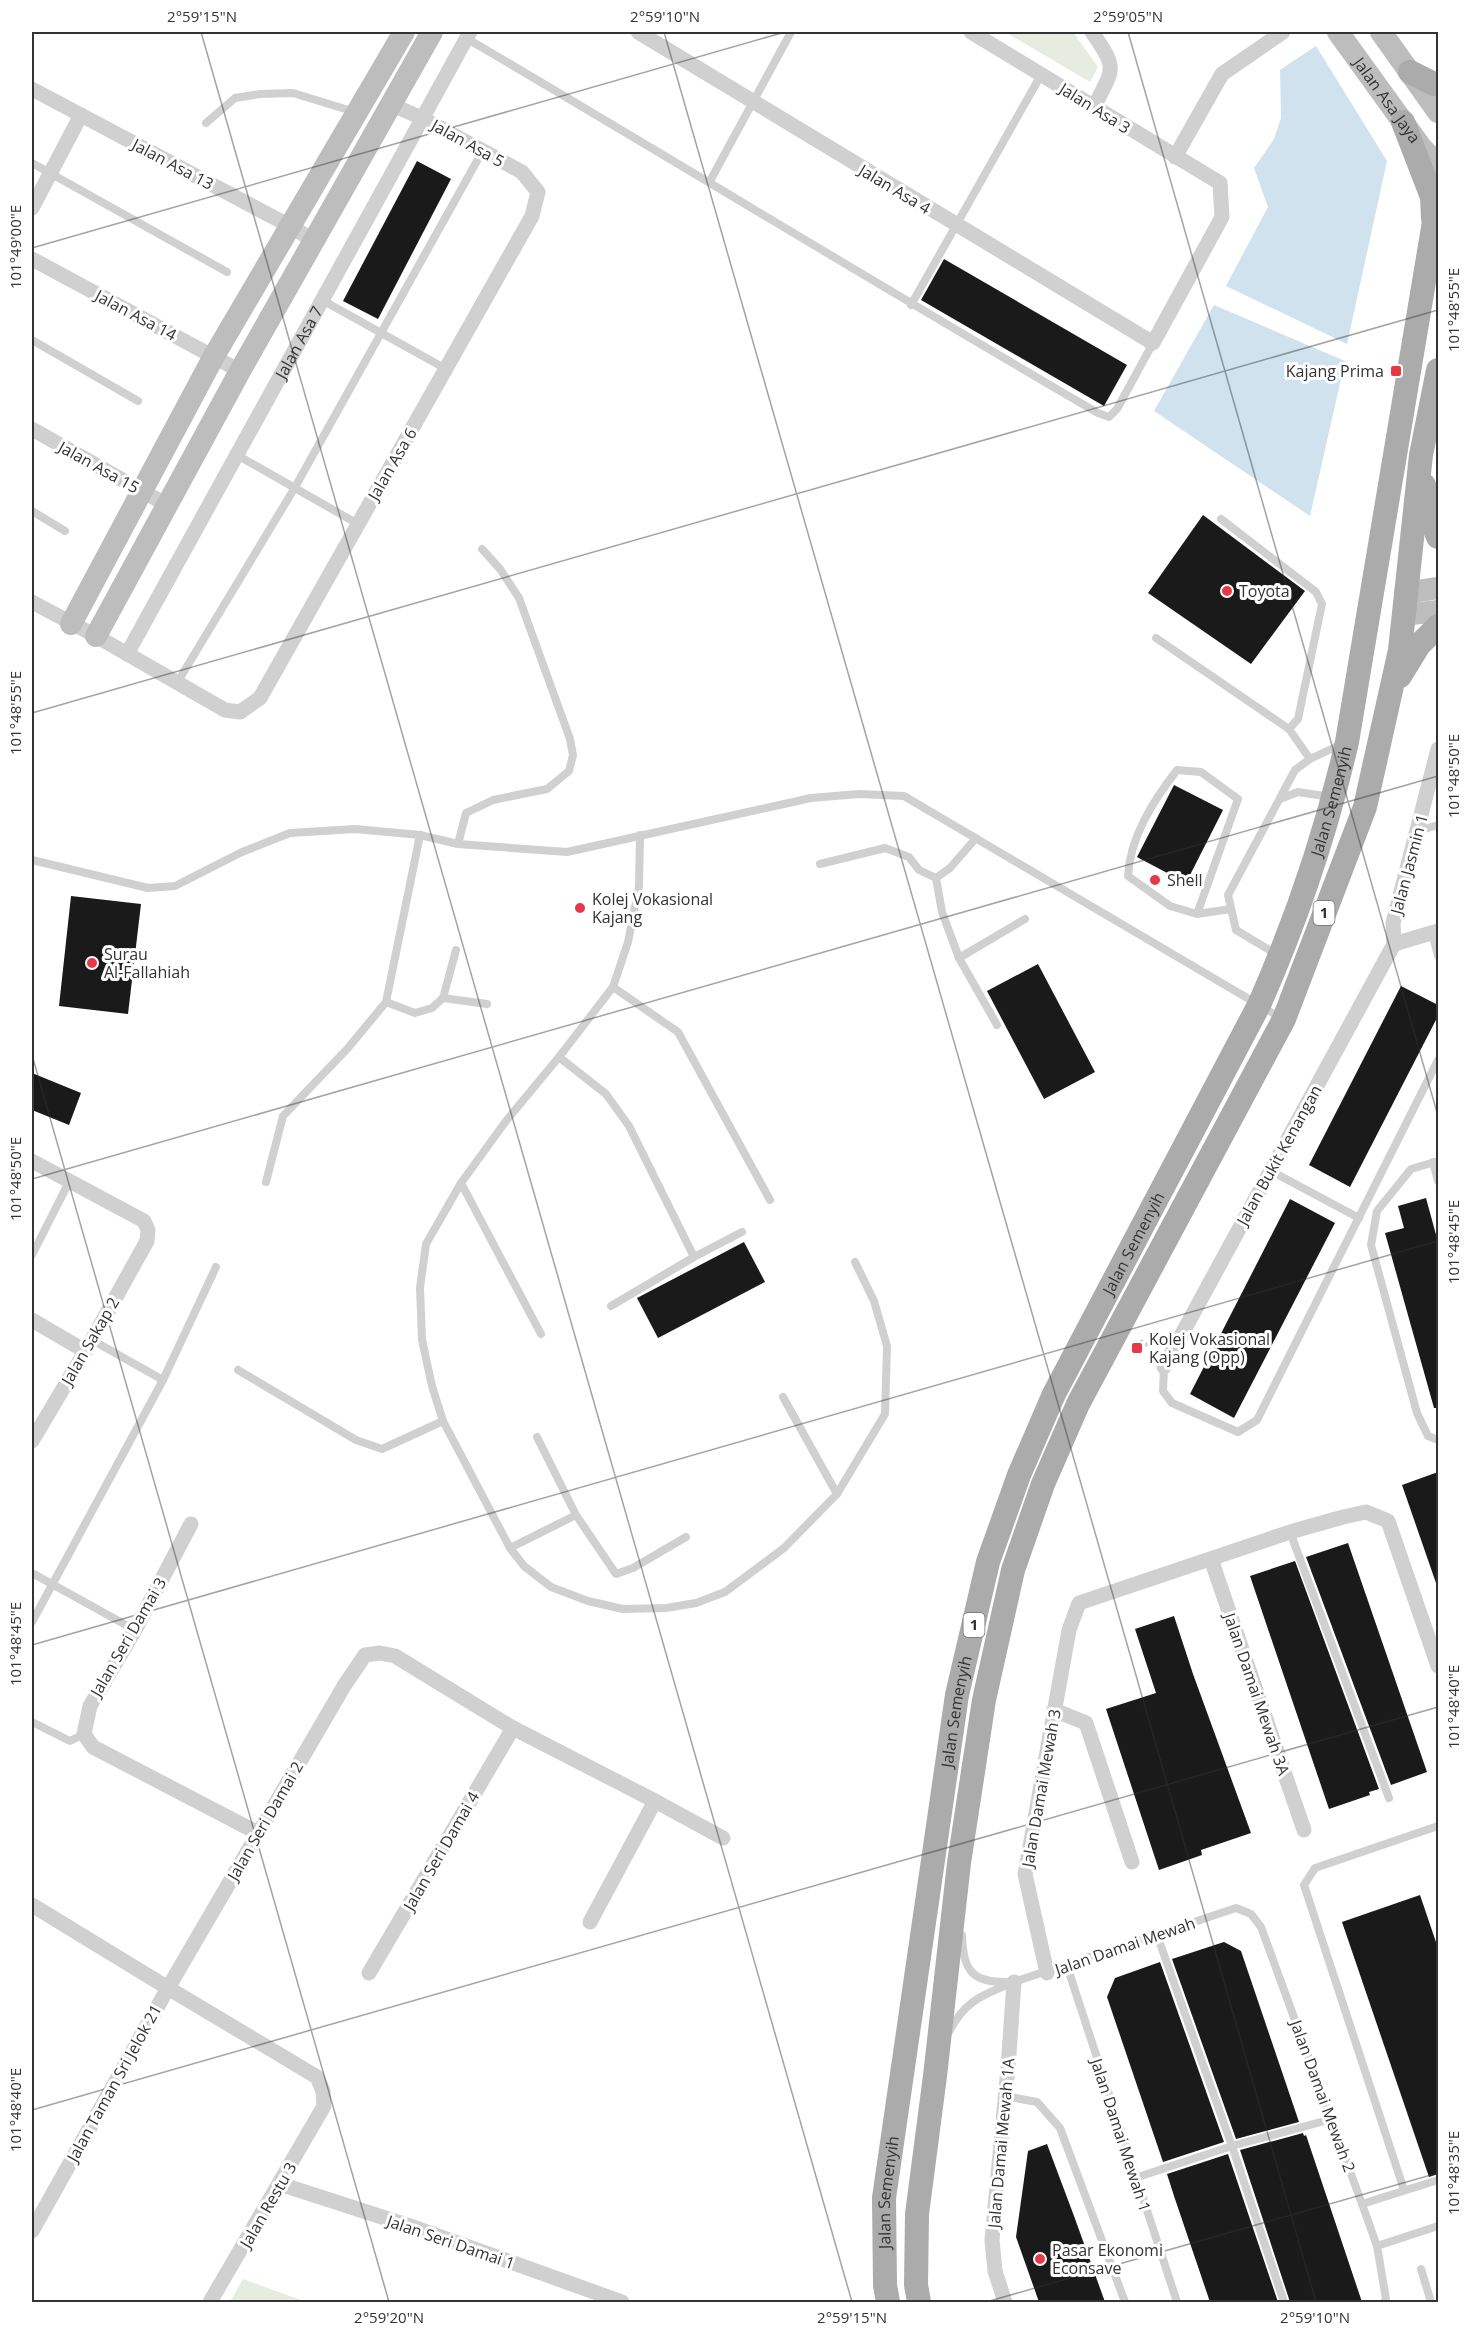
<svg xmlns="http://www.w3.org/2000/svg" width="1470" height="2334" viewBox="0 0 1470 2334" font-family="'Open Sans',sans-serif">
<rect width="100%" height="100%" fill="#fff"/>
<g fill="#e6ecdf">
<path d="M1005,32H1073L1098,67L1090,82Z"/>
<path d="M243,2279L306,2302H230Z"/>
</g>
<g fill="#cfe2ee">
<path d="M1316,46L1387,161L1347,344L1226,286L1268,207L1254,168L1274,139L1281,118L1280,70Z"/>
<path d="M1214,305L1345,361L1310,516L1154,411Z"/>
</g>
<g fill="#1a1a1a">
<path d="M417,161L451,179L378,319L343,301Z"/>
<path d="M944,259L1127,365L1104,406L921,300Z"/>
<path d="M1203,515L1305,591L1251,664L1148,593Z"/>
<path d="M1174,785L1223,810L1186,883L1137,857Z"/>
<path d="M71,896L141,904L128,1014L59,1006Z"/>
<path d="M1038,964L1095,1072L1044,1099L987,991Z"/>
<path d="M1401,986L1438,1005V1016L1350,1187L1309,1165Z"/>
<path d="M32,1073L81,1093L69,1125L32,1110Z"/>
<path d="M1426,1198L1438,1242V1408H1434L1385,1233L1404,1228L1398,1206Z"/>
<path d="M1290,1199L1335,1223L1234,1418L1190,1394Z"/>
<path d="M744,1242L765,1282L658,1338L637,1298Z"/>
<path d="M1438,1472V1583H1436L1402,1485Z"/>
<path d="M1348,1543L1427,1772L1391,1785L1306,1557Z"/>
<path d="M1295,1561L1379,1789L1369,1792L1370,1795L1329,1809L1250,1576Z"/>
<path d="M1174,1616L1193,1674L1251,1833L1201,1850L1202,1855L1159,1870L1106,1709L1156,1693L1135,1629Z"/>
<path d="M1420,1895L1438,1948V2174L1429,2177L1342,1922Z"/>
<path d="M1224,1942L1241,1951L1299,2122L1236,2139L1172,1959Z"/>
<path d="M1160,1962L1224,2142L1163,2162L1107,1997L1115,1978Z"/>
<path d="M1303,2133L1304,2136L1306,2135L1362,2302H1290L1240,2150Z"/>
<path d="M1047,2144L1074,2216L1105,2302H1039L1016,2237L1028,2151Z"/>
<path d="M1228,2154L1278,2302H1210L1174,2196L1167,2174Z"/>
</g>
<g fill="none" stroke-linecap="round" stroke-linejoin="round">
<path stroke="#cdcdcd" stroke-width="4" stroke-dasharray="3 3" stroke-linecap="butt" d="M1140,1341L1156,1349"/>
<g stroke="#d0d0d0" stroke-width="8">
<path d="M466,38C677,162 886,290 1098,413L1109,417L1117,409L1153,343"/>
<path d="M206,123L235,98L260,94L293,93L355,112"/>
<path d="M32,163L227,272"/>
<path d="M710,181L791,32"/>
<path d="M322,300L446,369"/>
<path d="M911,305L1041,75"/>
<path d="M32,340L138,401"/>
<path d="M237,455L358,524"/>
<path d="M32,511L65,531"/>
<path d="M1221,519L1316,592L1322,604L1298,719L1289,729"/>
<path d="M1156,638L1289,729L1310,759"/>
<path d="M177,683L294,489L482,152"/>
<path d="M1280,799L1298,792L1331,797"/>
<path d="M1418,831L1438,825"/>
<path d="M640,835L639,887L628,942L613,987L559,1057L506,1121L461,1183L426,1244L420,1288L422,1340L432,1386L443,1421L510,1548L524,1566L551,1587L588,1601L623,1609L666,1608L696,1603L725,1592L784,1548L837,1494L885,1414L887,1346L874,1301L855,1262"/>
<path d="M458,844L466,813L493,800L547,789L569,771L573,755L570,739L519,598L500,569L482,549"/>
<path d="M32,860L148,888L175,886L242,852L290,833L355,829L420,835L458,844L567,852L811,798L859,794L904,796L1281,1018"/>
<path d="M820,864L885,848L909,857L919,870L936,878L950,868L976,838"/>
<path d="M936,878L942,912L959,958L997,1025"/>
<path d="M1197,914L1238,799L1201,772L1177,770C1153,801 1130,837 1128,876L1170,906L1197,914L1231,909"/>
<path d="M1432,933L1438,956"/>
<path d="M1276,954L1236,930L1228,895L1295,770L1310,759L1342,744"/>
<path d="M959,958L1025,919"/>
<path d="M613,987L678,1032L770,1200"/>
<path d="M443,998L487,1004"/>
<path d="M386,1002L415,1013L432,1008L443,998L456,950"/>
<path d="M559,1057L606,1094L629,1126L694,1257"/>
<path d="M1438,1161L1411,1169L1377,1211L1371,1245L1417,1413L1428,1436L1438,1440"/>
<path d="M1433,1162L1438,1181"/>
<path d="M1271,1171L1359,1218"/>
<path d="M266,1182L283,1116L348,1048L386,1002L420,835"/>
<path d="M461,1183L541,1334"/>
<path d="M32,1255L70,1180"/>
<path d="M611,1306L694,1257L742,1232"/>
<path d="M92,1340L163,1380"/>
<path d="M1164,1367L1163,1391L1172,1403L1238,1432L1257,1420L1438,1060"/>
<path d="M238,1370L356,1440L382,1449L443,1421"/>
<path d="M783,1397L837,1494"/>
<path d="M537,1437L576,1515"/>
<path d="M1290,1532L1389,1798"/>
<path d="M510,1548L576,1515L616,1574L633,1568L686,1537"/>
<path d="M32,1573L135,1630"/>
<path d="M32,1622L163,1380L216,1267"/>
<path d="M32,1722L70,1741L84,1734"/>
<path d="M962,1935C963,1971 972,1983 1009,1982"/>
<path d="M1157,1935L1232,2146L1284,2302"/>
<path d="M1067,1966L1177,2302"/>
<path d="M949,2032C965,2000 983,1995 1014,1982L1236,1908L1251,1914L1261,1927L1362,2204L1377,2246L1386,2299L1384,2302"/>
<path d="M1005,2096L1037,2102L1060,2128L1125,2302"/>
<path d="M1135,2178L1232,2146L1332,2119"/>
<path d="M1404,2190L1304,1885L1315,1868L1438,1826"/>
<path d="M1362,2204L1438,2180"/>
<path d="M1377,2246L1438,2226"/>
<path d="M1421,2269L1431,2302"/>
</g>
<g stroke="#d0d0d0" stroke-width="15">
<path d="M638,32L1153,343L1222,217L1220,183L971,32"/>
<path d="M1092,32C1118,70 1114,67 1094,107"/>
<path d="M32,89L290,226L313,240"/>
<path d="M1175,157L1222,74L1283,32"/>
<path d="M32,208L81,115"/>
<path d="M32,259L240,371"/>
<path d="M32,429L167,505"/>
<path d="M32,602L96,636L225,710L240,712L260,698L532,216L538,192L522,172L422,118L390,104"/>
<path id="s1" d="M127,654L470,32"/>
<path d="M1394,944L1393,923L1438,749"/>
<path d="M1394,944L1438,931"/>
<path d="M32,1161L144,1221L148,1230L147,1241L92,1340L32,1441"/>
<path d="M32,1320L85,1351"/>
<path d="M1164,1367L1394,944"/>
<path d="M191,1524L135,1630L90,1706L84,1734L93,1747L258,1833"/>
<path d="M1211,1559L1304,1830"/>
<path d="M1054,1710L1086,1723L1132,1862"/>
<path d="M32,1905L168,1988L344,1686L365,1655L380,1653L395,1656L513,1728L655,1801L723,1838"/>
<path d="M590,1922L655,1801"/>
<path d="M369,1973L513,1728"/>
<path d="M1047,1973L1025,1874L1069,1630L1079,1603L1290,1532L1343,1517L1366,1512L1388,1521L1438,1666"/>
<path d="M280,2184L416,2228L622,2302"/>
<path d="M32,2231L168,1988L317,2077L323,2091L324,2106L210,2302"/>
<path d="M1005,2302L995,2271L992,2240L1008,2068L1014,1982"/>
</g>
<g stroke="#bdbdbd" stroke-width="22">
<path id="s2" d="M1338,32L1421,147L1438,165"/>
<path d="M1381,32L1438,112"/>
<path d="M1405,593L1438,588"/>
<path d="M1403,615L1438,611"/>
<path d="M71,624L214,356L404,32"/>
<path d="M96,636L240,371L432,32"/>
</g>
<g stroke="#ababab" stroke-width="24">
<path d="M1410,72L1434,84H1438"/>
<path d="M1403,122L1432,197L1433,218"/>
<path d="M1424,485L1432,522L1438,537"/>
<path d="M1400,676L1419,645L1438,626"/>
<path id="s3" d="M888,2302L885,2285L884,2198L957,1695L988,1562L1019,1475L1054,1394L1259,1005C1297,919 1326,833 1347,742L1438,198"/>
<path d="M919,2302L916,2285L917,2214L935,2076L959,1863L984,1700L1013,1570L1043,1484L1078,1404L1284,1019L1365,807L1400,650L1421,455L1438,370"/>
</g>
</g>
<path fill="none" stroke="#333" stroke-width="1.5" stroke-opacity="0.45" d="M201,32L852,2302M664,32L1316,2302M1128,32L1438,1116M32,248L785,32M32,713L1438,310M32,1055L389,2302M32,1179L1438,776M32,1645L1438,1241M32,2110L1438,1707M986,2302L1438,2173"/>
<g fill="#e63946" stroke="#fff" stroke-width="2">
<rect x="1390" y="365" width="12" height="12" rx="3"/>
<circle cx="1227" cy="591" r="6"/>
<circle cx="1155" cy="880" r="6"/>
<circle cx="580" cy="908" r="6"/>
<circle cx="92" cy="963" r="6"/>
<rect x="1131" y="1342" width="12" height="12" rx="3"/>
<circle cx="1040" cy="2259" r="6"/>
</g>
<g text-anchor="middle" stroke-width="6" stroke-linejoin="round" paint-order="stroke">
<g fill="#fff" stroke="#707070" stroke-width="1.5">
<rect x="1313.5" y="901" width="21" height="24" rx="4.5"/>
<rect x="963.5" y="1613" width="21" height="24" rx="4.5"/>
</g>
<g font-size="15" font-weight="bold" fill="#333">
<text x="1324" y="918">1</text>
<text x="974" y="1630">1</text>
</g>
<g font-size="16" fill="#333" stroke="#fff">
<text dy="6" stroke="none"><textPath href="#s2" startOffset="84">Jalan Asa Jaya</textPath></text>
<text transform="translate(1095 108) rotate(32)" y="6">Jalan Asa 3</text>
<text transform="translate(468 143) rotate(29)" y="6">Jalan Asa 5</text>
<text transform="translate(173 164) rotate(28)" y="6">Jalan Asa 13</text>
<text transform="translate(895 189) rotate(31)" y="6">Jalan Asa 4</text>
<text transform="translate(136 315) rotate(28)" y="6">Jalan Asa 14</text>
<text dy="6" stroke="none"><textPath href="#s1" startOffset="356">Jalan Asa 7</textPath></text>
<text transform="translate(392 464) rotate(-60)" y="6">Jalan Asa 6</text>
<text transform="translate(99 467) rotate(29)" y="6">Jalan Asa 15</text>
<text dy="6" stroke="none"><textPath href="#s3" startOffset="1586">Jalan Semenyih</textPath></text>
<text transform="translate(1409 864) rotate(-75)" y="6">Jalan Jasmin 1</text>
<text transform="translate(1279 1155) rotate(-61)" y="6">Jalan Bukit Kenangan</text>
<text dy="6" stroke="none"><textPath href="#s3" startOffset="1100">Jalan Semenyih</textPath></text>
<text transform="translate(90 1341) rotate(-60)" y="6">Jalan Sakap 2</text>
<text transform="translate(128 1637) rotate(-60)" y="6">Jalan Seri Damai 3</text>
<text transform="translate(1257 1694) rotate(71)" y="6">Jalan Damai Mewah 3A</text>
<text dy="6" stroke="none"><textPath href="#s3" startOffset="596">Jalan Semenyih</textPath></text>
<text transform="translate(1041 1788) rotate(-80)" y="6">Jalan Damai Mewah 3</text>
<text transform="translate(265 1821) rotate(-60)" y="6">Jalan Seri Damai 2</text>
<text transform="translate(441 1851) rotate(-60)" y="6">Jalan Seri Damai 4</text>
<text transform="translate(1125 1946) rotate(-19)" y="6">Jalan Damai Mewah</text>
<text transform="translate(114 2083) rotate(-61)" y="6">Jalan Taman Sri Jelok 21</text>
<text transform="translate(1323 2096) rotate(70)" y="6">Jalan Damai Mewah 2</text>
<text transform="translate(1121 2135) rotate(72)" y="6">Jalan Damai Mewah 1</text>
<text transform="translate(1001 2143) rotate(-85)" y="6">Jalan Damai Mewah 1A</text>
<text dy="6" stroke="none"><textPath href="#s3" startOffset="110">Jalan Semenyih</textPath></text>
<text transform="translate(268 2205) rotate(-60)" y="6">Jalan Restu 3</text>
<text transform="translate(451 2242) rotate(19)" y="6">Jalan Seri Damai 1</text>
</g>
<g font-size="16" fill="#333" stroke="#fff" text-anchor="start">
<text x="1384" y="377" text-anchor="end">Kajang Prima</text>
<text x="1239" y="597">Toyota</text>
<text x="1167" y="886">Shell</text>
<text x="592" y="905">Kolej Vokasional<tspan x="592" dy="18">Kajang</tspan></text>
<text x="104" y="960">Surau<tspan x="104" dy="18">Al-Fallahiah</tspan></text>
<text x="1149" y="1345">Kolej Vokasional<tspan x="1149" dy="18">Kajang (Opp)</tspan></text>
<text x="1052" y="2256">Pasar Ekonomi<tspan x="1052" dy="18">Econsave</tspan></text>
</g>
</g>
<rect width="1470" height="2334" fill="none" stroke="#ffffff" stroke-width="66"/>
<rect x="33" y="33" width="1404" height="2268" fill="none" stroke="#333" stroke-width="2"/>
<g font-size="15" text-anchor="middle" fill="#333">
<text x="202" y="22">2°59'15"N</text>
<text x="665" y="22">2°59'10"N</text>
<text x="1128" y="22">2°59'05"N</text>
<text transform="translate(16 247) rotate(-90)" y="5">101°49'00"E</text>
<text transform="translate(1454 310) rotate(-90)" y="5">101°48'55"E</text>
<text transform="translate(16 713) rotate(-90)" y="5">101°48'55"E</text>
<text transform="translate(1454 776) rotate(-90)" y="5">101°48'50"E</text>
<text transform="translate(16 1179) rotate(-90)" y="5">101°48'50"E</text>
<text transform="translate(1454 1242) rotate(-90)" y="5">101°48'45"E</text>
<text transform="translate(16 1644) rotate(-90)" y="5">101°48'45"E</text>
<text transform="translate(1454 1707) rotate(-90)" y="5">101°48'40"E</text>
<text transform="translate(16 2110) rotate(-90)" y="5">101°48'40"E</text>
<text transform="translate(1454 2173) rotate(-90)" y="5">101°48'35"E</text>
<text x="389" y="2323">2°59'20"N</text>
<text x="852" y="2323">2°59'15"N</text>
<text x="1315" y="2323">2°59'10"N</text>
</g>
</svg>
